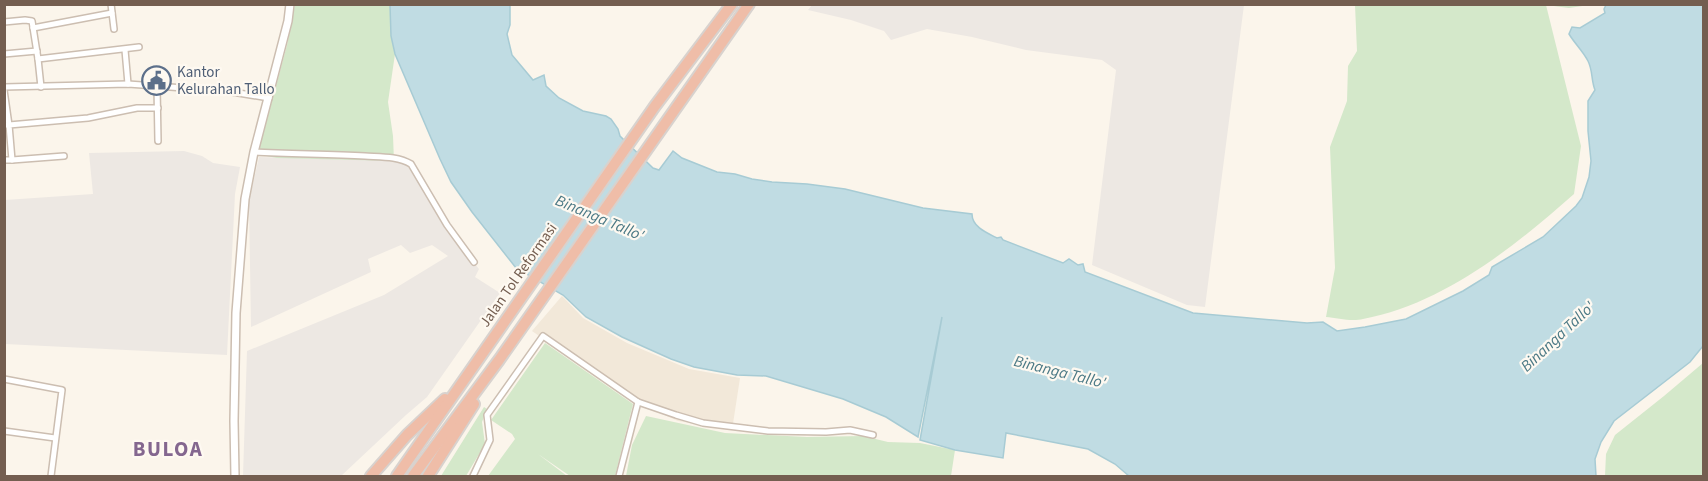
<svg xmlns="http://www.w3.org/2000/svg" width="1708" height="481" viewBox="0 0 1708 481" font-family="'Source Sans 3',sans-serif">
<rect width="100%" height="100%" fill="#fbf5eb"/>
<path fill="#f2e8d9" d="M562,296L583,318L627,343L689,369L740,378L732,430L678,421L633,401L532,331Z"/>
<g fill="#ede8e3">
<path d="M812,5H1244L1205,307L1187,305L1092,265L1116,70L1102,60L1026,50L972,37L927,29L891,40L884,31L851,20L808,10Z"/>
<path d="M184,151L202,156L213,163L240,167L235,194L227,355L5,344V200L93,194L89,153Z"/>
<path d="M259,157L399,161L407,165L433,203L451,235L479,269L475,277L500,293L427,397L406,415L341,476H243L247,351L384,295L448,256L432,245L410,253L401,245L368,259L371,272L251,327L249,201Z"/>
</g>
<g fill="#d4e8ca">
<path d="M295,5H390L391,36L395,54L388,102L393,136L394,161L277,158L261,155L259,149L287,45Z"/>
<path d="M1355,5H1589L1569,8L1546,5L1581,146L1574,194C1514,247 1443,304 1363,319C1352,322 1337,318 1326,317L1335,268L1330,147L1347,101L1348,66L1357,51Z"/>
<path d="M545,343L633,404L615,476H570L538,454L567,476H488L515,439L512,434L491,420Z"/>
<path d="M1703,363V476H1605L1606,454L1615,435L1664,396Z"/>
<path d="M484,407L487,409L482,422L485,444L466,476H441Z"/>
<path d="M646,416L725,433L807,437L863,436L888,442L920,443L955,450L951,476H626L632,445Z"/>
</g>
<path fill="#c0dce3" stroke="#a7cbd4" stroke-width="1.5" d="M390,5H510V25L507,34L512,55L533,80L544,75L546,86L559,98L583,111L606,116L611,119L618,129L620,136L653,168L659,170L673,151L682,158L717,172L735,174L752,179L772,182L807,184L845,189L923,208L972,214C972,227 987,233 997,238L1001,237L1003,240L1063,263L1069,259L1078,265L1083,264L1085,272L1193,313L1307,323L1323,322L1337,331L1365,327L1406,319L1463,291L1489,275L1492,267L1543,237L1576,206L1582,198L1589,177L1591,161L1588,131V101L1595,90C1591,80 1593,71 1588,61C1583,51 1575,44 1569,34L1572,27L1580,28L1605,13L1604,9L1606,5H1703V346L1690,362L1614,421L1601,442L1595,459L1596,476H1129L1115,464L1088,449L1006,433L1003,458L955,450L920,440L942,317L918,437L886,417L843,399L766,376L737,375L694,367L671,359L622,337L586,317L563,295L516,268L472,212L451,182L440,159L395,54L391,36Z"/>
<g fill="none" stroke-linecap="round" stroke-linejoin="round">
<defs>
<g id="minor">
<path d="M111,4L114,29"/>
<path d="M4,22L25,20L32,21L38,59L41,87"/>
<path d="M33,28L112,13"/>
<path d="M125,50L128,84"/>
<path d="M4,54L37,51"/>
<path d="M38,59L139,47"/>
<path d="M157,86L158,141"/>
<path d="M4,87L128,84L226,91L269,98"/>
<path d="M4,90L9,125H4"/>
<path d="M254,152C291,154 328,154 365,156C380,157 398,156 411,164L447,225L474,262"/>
<path d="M4,160H12L9,125L88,118L137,108H158"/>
<path d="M12,160L64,156"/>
<path d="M4,379L62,390L51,476"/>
<path d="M4,431L55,438"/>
<path d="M473,476L490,440L487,415L543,336L638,402L676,415L703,423L768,431L826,432L850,430L873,435"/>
<path d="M619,476L638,402"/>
</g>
<path id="tertiary" d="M235,476L234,421L236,313L245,199L254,152L288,21L290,4"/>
<g id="motorway">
<path d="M371,476L407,435L445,399"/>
<path d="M397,476L655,106L732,4"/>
<path d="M413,476L499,360L749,4"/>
<path d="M428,476L474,404"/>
</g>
</defs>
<use href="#minor" stroke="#ccbeb1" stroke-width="8"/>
<use href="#tertiary" stroke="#ccbeb1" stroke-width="10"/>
<use href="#motorway" stroke="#d8d2ce" stroke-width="14"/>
<use href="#minor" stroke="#fff" stroke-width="5"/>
<use href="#tertiary" stroke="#fff" stroke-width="7"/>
<use href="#motorway" stroke="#efbda8" stroke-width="10"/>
</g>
<defs>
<symbol id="civic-ring" viewBox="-11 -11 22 22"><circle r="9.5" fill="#fef9f1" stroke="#5c6f8a" stroke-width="1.5"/><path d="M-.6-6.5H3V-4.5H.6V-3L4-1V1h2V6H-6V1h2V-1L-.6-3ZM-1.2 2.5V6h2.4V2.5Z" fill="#5c6f8a"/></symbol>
</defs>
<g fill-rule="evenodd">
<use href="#civic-ring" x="140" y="64" width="33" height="33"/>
</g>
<g text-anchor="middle" stroke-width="4.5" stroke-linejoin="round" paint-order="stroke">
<g font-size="15" fill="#4e5e75" stroke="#fef9f1" text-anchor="start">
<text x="177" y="77">Kantor<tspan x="177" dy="17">Kelurahan Tallo</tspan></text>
</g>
<g font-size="15" fill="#745e50" stroke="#fef9f1">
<text transform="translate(518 275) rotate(-55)" y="5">Jalan Tol Reformasi</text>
</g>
<g font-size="16" font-style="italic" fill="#4b7985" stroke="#fef9f1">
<text transform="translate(600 217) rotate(23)" y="6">Binanga Tallo'</text>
<text transform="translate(1557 336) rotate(-43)" y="6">Binanga Tallo'</text>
<text transform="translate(1060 371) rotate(14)" y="6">Binanga Tallo'</text>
</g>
<g font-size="21" font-weight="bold" letter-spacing="1.5" fill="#84678f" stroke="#fef9f1">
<text x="168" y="456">BULOA</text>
</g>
</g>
<rect width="1708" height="481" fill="none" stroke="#745e50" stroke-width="12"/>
</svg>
